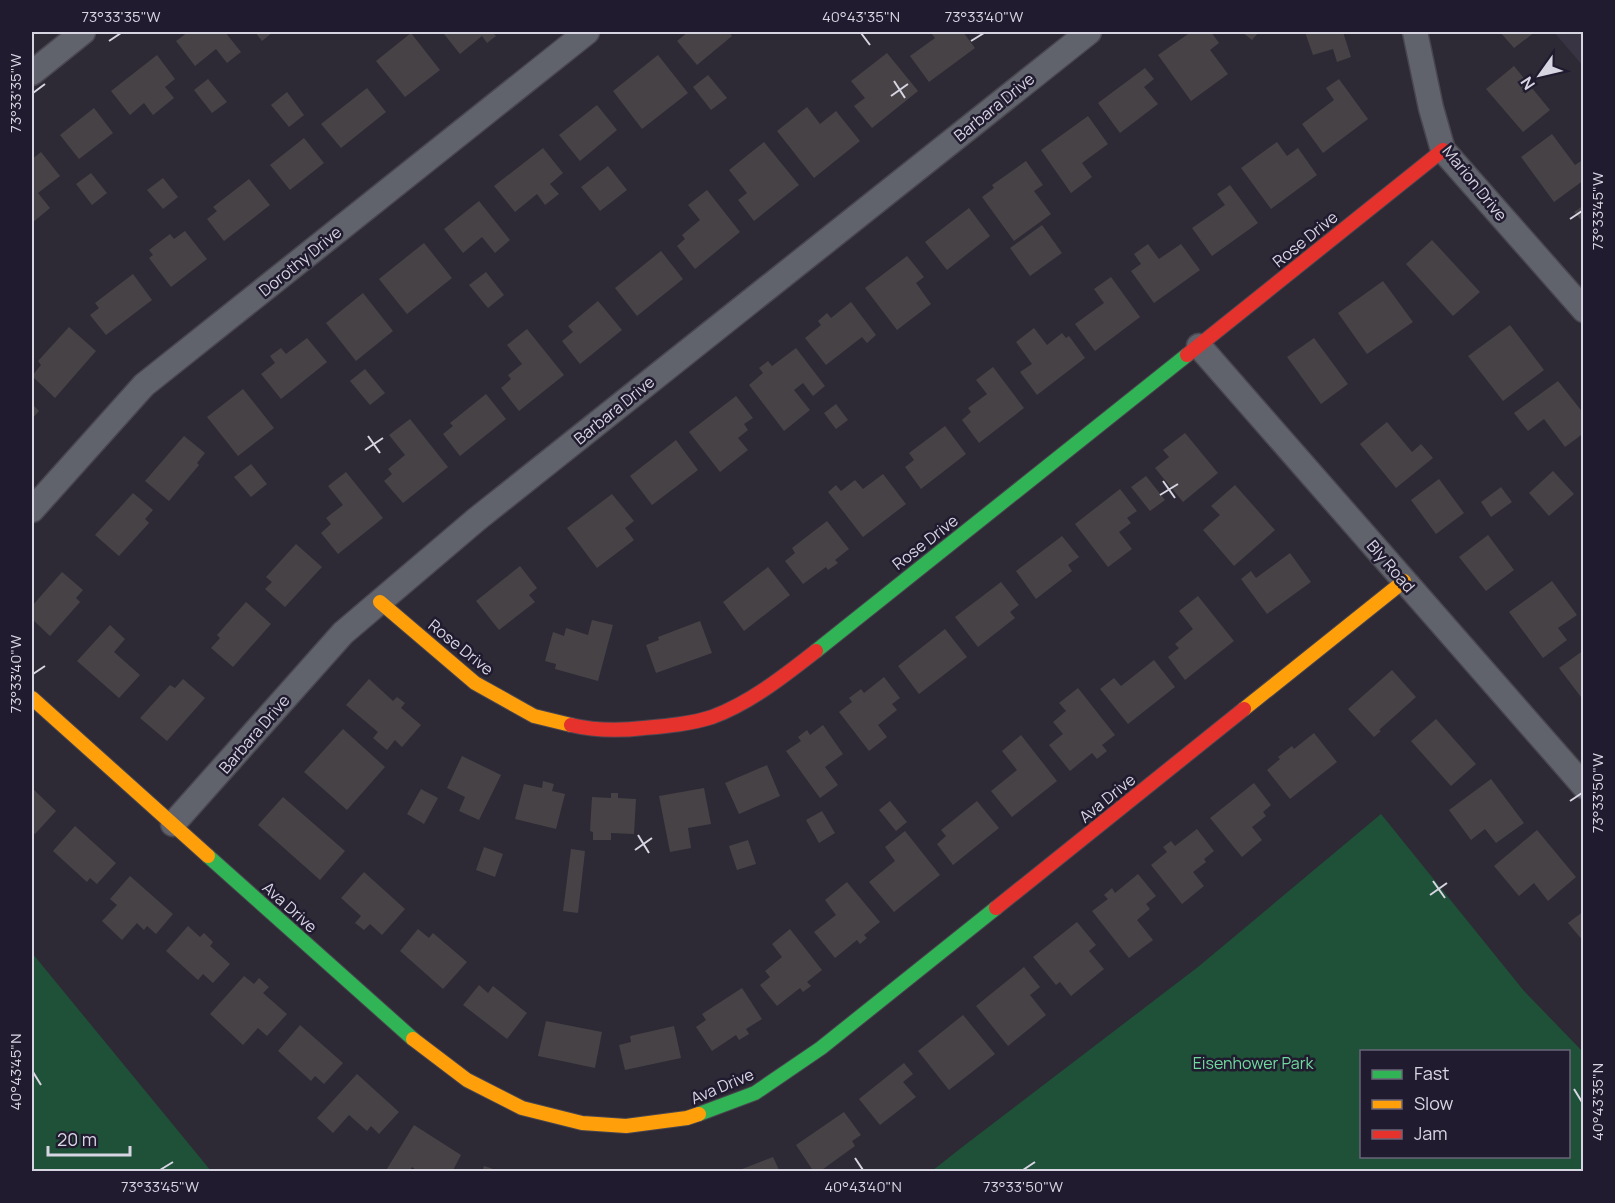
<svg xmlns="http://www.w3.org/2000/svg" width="1615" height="1203" viewBox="0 0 1615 1203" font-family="Manrope,sans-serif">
<rect width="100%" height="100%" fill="#2d2a35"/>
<path fill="#393443" d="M1554,32H1583V66Z"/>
<g fill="#1f5138" fill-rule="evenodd">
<path d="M1381,814L1524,991L1583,1052V1171H932L961,1148L1198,967ZM1362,1052H1568V1156H1362Z"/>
<path d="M32,953L211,1171H32Z"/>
</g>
<g fill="#474246">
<path d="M188,32H225L241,52L227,63L216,49L195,66L176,41Z"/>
<path d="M255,32H273L262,41Z"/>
<path d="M447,32H492L496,36L487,43L482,36L460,54L444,34Z"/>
<path d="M688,32H729L732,36L697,65L677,41Z"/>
<path d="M930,32H963L975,48L929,82L910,56L935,38Z"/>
<path d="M1191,32H1211L1219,43L1210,50L1228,74L1191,101L1158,55Z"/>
<path d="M1242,32H1259L1252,40Z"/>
<path d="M1305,32H1343L1351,57L1337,62L1333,49L1313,55Z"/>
<path d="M1500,32H1535L1514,48Z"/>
<path d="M411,33L440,70L405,97L376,61Z"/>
<path d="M887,53L918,91L872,128L854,106L865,98L851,81Z"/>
<path d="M157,55L175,79L165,87L174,98L153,115L144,103L130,115L111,91Z"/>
<path d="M658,55L688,93L642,129L613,91Z"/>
<path d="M1514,66L1550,110L1523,132L1486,89Z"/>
<path d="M1145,68L1154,79L1144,87L1158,104L1120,133L1098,103Z"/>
<path d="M708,75L727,98L711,110L693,87Z"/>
<path d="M208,79L227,102L212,113L194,90Z"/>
<path d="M1339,79L1368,119L1323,153L1302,124L1334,100L1326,88Z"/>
<path d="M367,88L386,112L341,148L321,124Z"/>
<path d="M287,92L304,115L289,127L271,105Z"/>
<path d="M597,105L617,130L580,161L559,135Z"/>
<path d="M807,107L820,124L836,111L860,141L814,178L777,131Z"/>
<path d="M94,108L113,133L79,159L60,135Z"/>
<path d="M1088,116L1108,144L1082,163L1092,177L1071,193L1041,150Z"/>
<path d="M1552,134L1575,165L1584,159V180L1554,202L1521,157Z"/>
<path d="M304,138L324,163L290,190L270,165Z"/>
<path d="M764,142L799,185L754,221L738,200L747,193L729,170Z"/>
<path d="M1277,142L1287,156L1298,148L1317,175L1271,209L1241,168Z"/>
<path d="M543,148L563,173L550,184L559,194L545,205L537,194L515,212L494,186Z"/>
<path d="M41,152L60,176L38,193L50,208L32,223V159Z"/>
<path d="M1026,161L1043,185L1034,191L1051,214L1014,241L982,197L994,188L992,185Z"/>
<path d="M608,166L627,190L600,211L581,187Z"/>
<path d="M91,173L107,193L92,205L76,184Z"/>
<path d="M163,178L178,197L163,209L147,190Z"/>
<path d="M249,179L270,205L224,241L207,219L217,211L213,207Z"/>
<path d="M1230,185L1258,223L1212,256L1192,228L1225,205L1217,194Z"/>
<path d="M707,190L740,232L695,269L677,246L685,239L682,235L700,220L688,205Z"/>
<path d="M479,201L510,240L495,253L482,237L463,253L444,229Z"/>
<path d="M1584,205V223L1574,212Z"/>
<path d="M969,208L990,236L947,270L925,242Z"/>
<path d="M1042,225L1062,253L1030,276L1010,248Z"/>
<path d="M185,231L207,259L171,287L149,258L153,255L149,250L170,234L174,239Z"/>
<path d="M1432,240L1480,292L1453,316L1406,264Z"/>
<path d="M424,243L452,278L407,314L379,279Z"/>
<path d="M1148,244L1159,259L1181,244L1200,270L1154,303L1131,271L1141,264L1134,254Z"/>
<path d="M661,251L683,279L637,316L615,288Z"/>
<path d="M907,256L924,277L916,283L931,304L897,330L865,288Z"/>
<path d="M486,272L504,295L488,308L469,285Z"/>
<path d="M133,274L152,300L106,335L90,315L99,308L95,303Z"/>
<path d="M1111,277L1140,317L1095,351L1075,324L1104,303L1094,289Z"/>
<path d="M1383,281L1413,322L1367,354L1338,313Z"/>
<path d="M363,293L393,331L356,361L326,323Z"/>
<path d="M598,301L622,330L580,364L562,341L573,332L568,326Z"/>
<path d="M851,302L876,335L867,343L862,337L826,365L805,338L821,325L818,321L827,313L831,318Z"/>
<path d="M1510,325L1544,370L1503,401L1468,356Z"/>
<path d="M69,327L96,351L55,398L32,376L41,365L38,361Z"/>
<path d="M1034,328L1047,345L1062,333L1066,338L1069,336L1085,358L1037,395L1020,372L1032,364L1016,342Z"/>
<path d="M527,329L564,375L519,411L501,388L511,379L508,375L522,364L507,345Z"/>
<path d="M307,338L327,362L281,399L261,374L275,363L270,356L281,348L286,354Z"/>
<path d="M1314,338L1348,384L1321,404L1287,357Z"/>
<path d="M796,348L825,386L813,396L803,383L794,390L810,410L784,431L749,385L763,373L759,368L768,361L772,366Z"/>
<path d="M993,367L1024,408L979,443L962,420L971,412L968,408L987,394L976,380Z"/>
<path d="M365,369L385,393L370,405L350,381Z"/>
<path d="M1558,381L1584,414V433L1565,447L1544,419L1528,431L1514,413Z"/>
<path d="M243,389L274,428L238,456L207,417Z"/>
<path d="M486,394L506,419L460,456L443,434L453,426L450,423Z"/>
<path d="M736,396L753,418L744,424L748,430L738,438L748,450L720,472L689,432Z"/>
<path d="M32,404L39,411L32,419Z"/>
<path d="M836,404L848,420L836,429L824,413Z"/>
<path d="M410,419L448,467L403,503L384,481L392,474L388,469L405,455L389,435Z"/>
<path d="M1387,422L1412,452L1421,444L1433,458L1396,488L1360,444Z"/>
<path d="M945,426L966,454L921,489L905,467L914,460L909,453Z"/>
<path d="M1185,433L1218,473L1183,502L1155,468L1169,457L1163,450Z"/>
<path d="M184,436L205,453L197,463L199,465L169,501L145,481Z"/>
<path d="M676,440L698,470L652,505L630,476Z"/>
<path d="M251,464L267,484L251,497L234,477Z"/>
<path d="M1553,471L1574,494L1549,516L1529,493Z"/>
<path d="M346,472L383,518L338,554L321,533L331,524L326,518L343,505L328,486Z"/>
<path d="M883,474L906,504L863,537L828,492L836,485L841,491L855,480L863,489Z"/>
<path d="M1146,476L1165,500L1150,511L1131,487Z"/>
<path d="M1439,479L1464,513L1436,534L1411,500Z"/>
<path d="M1235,485L1275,530L1234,566L1203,530L1220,515L1211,506Z"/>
<path d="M1501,487L1512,502L1491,517L1481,502Z"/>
<path d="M1120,489L1137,511L1127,518L1131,523L1119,532L1132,549L1108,567L1075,524Z"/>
<path d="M133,493L153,510L145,519L149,523L119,556L95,535Z"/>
<path d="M612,494L634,521L625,528L634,540L597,568L567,528Z"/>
<path d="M827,521L849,549L835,560L838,563L828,570L826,567L803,584L785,561L795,553L792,548Z"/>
<path d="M1488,535L1514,570L1486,591L1459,557Z"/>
<path d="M1062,536L1079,557L1068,565L1072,571L1036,599L1016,571Z"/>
<path d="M296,544L322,567L285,607L265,589L272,582L266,577Z"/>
<path d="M1290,553L1311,582L1267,614L1241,579L1251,571L1256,578Z"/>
<path d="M520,566L537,588L529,595L535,602L499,630L476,601Z"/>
<path d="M768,567L790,595L744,631L723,602Z"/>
<path d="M62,572L83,590L76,598L80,602L50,636L32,619V606Z"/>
<path d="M1552,581L1577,615L1558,628L1567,640L1543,658L1509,612Z"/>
<path d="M1001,582L1019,605L1010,612L1015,618L978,647L955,617Z"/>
<path d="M1198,596L1234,641L1185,680L1168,657L1179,648L1175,644L1193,629L1179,611Z"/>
<path d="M246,602L271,624L233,667L211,648L220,638L217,635Z"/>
<path d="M592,620L613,625L598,681L555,669L556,664L545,661L553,632L564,636L566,628L588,635Z"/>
<path d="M700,621L712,653L656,673L646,645L659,640L658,637Z"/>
<path d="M110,625L125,639L114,652L140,675L119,698L77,661Z"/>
<path d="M945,629L967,657L919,694L898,666Z"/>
<path d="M1584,650V701L1559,668Z"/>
<path d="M1154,660L1175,687L1128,724L1100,689L1114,678L1121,686Z"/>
<path d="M1392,670L1416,697L1379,730L1381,731L1374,737L1348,709Z"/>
<path d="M884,677L900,698L892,704L897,710L878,725L887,737L869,751L839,712L852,702L849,698L861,689L864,693Z"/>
<path d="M183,679L205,698L167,741L140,718L170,685L175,688Z"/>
<path d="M369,679L393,701L397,697L405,703L401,708L421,725L402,747L395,740L387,750L373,738L378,732L346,705Z"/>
<path d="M1078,688L1115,735L1102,745L1107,751L1097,759L1092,753L1070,771L1049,745L1063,734L1053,722L1066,711L1059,703Z"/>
<path d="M1436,719L1476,764L1451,786L1411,741Z"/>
<path d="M823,725L843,754L825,767L838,785L820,798L786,751L801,741L798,737L807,730L810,735Z"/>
<path d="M343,729L385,767L347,810L304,772Z"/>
<path d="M1314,733L1337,762L1290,799L1267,770L1280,759L1278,757L1292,746L1294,749Z"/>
<path d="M1021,735L1057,781L1012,817L991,791L1017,770L1002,751Z"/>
<path d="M462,756L501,775L479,820L459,811L465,797L447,788Z"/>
<path d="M767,765L780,796L739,814L725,783Z"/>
<path d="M1491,779L1524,823L1496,843L1485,829L1471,840L1449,810Z"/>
<path d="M543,781L554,784L552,791L565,794L556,829L515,819L524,784L542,788Z"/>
<path d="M1254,783L1271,805L1263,812L1266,816L1252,827L1262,840L1242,857L1210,818Z"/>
<path d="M32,788L56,811L35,834L32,831Z"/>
<path d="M704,788L711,824L688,828L691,848L670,852L659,796Z"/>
<path d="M421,789L438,798L424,824L407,814Z"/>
<path d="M611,793H618V798L636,799L634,834L611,833V840H593V832L590,831L592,797L611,798Z"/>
<path d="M283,797L345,851L320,880L258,825Z"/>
<path d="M890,801L907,822L896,831L879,810Z"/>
<path d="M977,801L999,828L953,865L937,844L946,836L941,830Z"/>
<path d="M822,811L835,833L819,843L806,820Z"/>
<path d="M75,826L116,863L97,884L90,878L87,882L53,851Z"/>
<path d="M1197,829L1214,851L1204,859L1206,862L1193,872L1204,886L1182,904L1151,865L1167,852L1163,847L1171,841L1175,846Z"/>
<path d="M1537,830L1576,877L1548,901L1534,883L1519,896L1494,866Z"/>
<path d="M905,831L940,875L894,912L869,882L895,861L885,847Z"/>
<path d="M748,840L756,864L737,870L729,846Z"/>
<path d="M484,847L503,854L495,877L476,870Z"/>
<path d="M571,849L585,851L578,913L563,911Z"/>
<path d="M364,872L405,909L382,935L370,924L364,930L355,923L361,916L341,898Z"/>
<path d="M1138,874L1156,896L1146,904L1150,909L1137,920L1153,940L1129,958L1092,911L1108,899L1104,895L1112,888L1115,893Z"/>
<path d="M130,876L173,914L156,934L147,926L144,930L137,923L122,940L102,921L117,905L110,899Z"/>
<path d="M847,882L880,922L864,935L867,938L860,944L857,940L835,958L814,932L836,915L825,900Z"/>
<path d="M1584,911V942L1568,923Z"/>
<path d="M1077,922L1096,945L1089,951L1104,969L1071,996L1060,982L1056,985L1033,957Z"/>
<path d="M188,926L200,937L204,933L213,942L210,946L230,964L213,983L203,974L198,980L166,951Z"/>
<path d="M418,929L429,938L433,933L467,962L443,989L400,951Z"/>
<path d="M790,929L822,970L807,982L811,986L803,992L800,988L777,1006L760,985L770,977L765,971L782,957L772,944Z"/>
<path d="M1024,967L1040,987L1030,995L1046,1015L1008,1046L976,1006Z"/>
<path d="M244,976L254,984L259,978L269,987L263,993L287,1014L267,1036L258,1028L243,1045L210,1014Z"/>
<path d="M479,985L488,993L493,986L527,1013L507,1039L463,1005Z"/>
<path d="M742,988L762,1019L746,1029L749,1034L739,1040L736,1035L712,1051L696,1027L706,1020L702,1014Z"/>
<path d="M963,1015L995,1054L949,1090L918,1051Z"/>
<path d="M546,1021L602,1032L595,1068L538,1056Z"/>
<path d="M300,1025L343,1063L324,1084L315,1076L311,1081L278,1051Z"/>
<path d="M674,1026L681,1058L625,1070L619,1045L631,1042L630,1036Z"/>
<path d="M904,1063L913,1074L903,1082L916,1097L880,1125L859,1099Z"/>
<path d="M357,1074L399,1112L379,1134L371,1126L367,1131L349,1115L333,1133L317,1118Z"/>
<path d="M844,1112L861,1135L852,1141L855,1146L819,1172H814L796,1145Z"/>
<path d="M414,1125L461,1155L452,1172H419L412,1167L409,1172H385Z"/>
<path d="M773,1157L780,1172H737V1171Z"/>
<path d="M484,1166L499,1171V1172H482Z"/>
</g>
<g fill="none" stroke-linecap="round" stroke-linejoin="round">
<defs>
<g id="street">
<path d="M1415,32L1431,108L1443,150L1584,310"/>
<path d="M32,73L83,32"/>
<path d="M1199,346L1584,786"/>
<path d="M32,510L144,385L587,32"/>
<path d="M173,824L343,633L477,519L1089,32"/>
</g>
<g id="fast">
<path d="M816,651L1187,355"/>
<path d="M208,856L413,1039"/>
<path d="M699,1114L755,1093L821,1048L996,908"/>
</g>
<g id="slow">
<path d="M380,602L475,683L534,716L571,725"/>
<path d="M32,698L208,856"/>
<path d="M1244,709L1404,581"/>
<path d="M413,1039L467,1080L522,1108L582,1123L626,1126L687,1118L699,1114"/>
</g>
<g id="jam">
<path d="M1187,355L1443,150"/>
<path d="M571,725C596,731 619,731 644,728C666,726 690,724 712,717C750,703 784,676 816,651"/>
<path d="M996,908L1244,709"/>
</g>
</defs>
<use href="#street" stroke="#494650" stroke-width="27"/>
<use href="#fast" stroke="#494650" stroke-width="16"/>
<use href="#slow" stroke="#494650" stroke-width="16"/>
<use href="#jam" stroke="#494650" stroke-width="16"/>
<use href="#street" stroke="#61636c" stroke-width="24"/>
<use href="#fast" stroke="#30b455" stroke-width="14"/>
<use href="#slow" stroke="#ff9f0a" stroke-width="14"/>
<use href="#jam" stroke="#e5322d" stroke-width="14"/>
</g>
<path fill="none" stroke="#d8d5e3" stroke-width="2" d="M861,33L870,45M109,41L121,33M971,41L984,33M894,81L905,98M33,93L45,84M891,96L908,84M1570,219L1582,211M368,436L380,453M365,450L383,438M1163,481L1175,498M1160,495L1178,484M33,674L45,666M1570,801L1582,793M638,835L649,853M635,850L652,838M1433,881L1445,898M1430,895L1447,883M33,1072L41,1085M1574,1089L1582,1102M855,1158L863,1170M160,1170L173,1162M1023,1170L1035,1162"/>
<g text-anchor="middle" stroke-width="5" stroke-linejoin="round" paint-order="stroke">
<g font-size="16" fill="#d8d5e3" stroke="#211b30">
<text transform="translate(994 107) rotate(-39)" y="6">Barbara Drive</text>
<text transform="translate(1475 183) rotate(51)" y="6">Marion Drive</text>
<text transform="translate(1305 239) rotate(-39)" y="6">Rose Drive</text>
<text transform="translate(300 261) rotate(-39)" y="6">Dorothy Drive</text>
<text transform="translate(614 410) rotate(-39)" y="6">Barbara Drive</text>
<text transform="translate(925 542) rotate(-38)" y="6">Rose Drive</text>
<text transform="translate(1391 566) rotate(49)" y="6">Bly Road</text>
<text transform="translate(461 647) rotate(39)" y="6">Rose Drive</text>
<text transform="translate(254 734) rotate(-49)" y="6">Barbara Drive</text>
<text transform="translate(1107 798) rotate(-39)" y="6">Ava Drive</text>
<text transform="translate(290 907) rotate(42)" y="6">Ava Drive</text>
<text transform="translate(722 1086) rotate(-23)" y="6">Ava Drive</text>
</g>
<g font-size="16" fill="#6fdb9e" stroke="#211b30">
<text x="1253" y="1069">Eisenhower Park</text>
</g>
</g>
<rect width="1615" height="1203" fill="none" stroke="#211b30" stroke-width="66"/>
<rect x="1360" y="1050" width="210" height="108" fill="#211b30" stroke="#6a6578" stroke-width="1.5"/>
<rect x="1372" y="1070" width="30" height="9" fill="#30b455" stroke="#6a6578" stroke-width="1.5"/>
<text x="1414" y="1080" font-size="18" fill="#d8d5e3">Fast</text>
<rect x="1372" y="1100" width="30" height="9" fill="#ff9f0a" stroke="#6a6578" stroke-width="1.5"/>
<text x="1414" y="1110" font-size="18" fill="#d8d5e3">Slow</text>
<rect x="1372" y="1130" width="30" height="9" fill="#e5322d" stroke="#6a6578" stroke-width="1.5"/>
<text x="1414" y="1140" font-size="18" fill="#d8d5e3">Jam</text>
<g transform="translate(1540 75) rotate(236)" stroke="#211b30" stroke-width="4.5" paint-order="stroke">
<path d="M0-4.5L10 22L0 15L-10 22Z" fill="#d8d5e3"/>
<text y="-9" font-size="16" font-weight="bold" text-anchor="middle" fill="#d8d5e3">N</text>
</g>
<path d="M48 1146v9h82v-9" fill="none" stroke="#d8d5e3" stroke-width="3"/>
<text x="57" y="1146" font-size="18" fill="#d8d5e3" stroke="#211b30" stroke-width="4.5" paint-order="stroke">20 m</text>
<rect x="33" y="33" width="1549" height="1137" fill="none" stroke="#d8d5e3" stroke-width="2"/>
<g font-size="15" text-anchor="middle" fill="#d8d5e3">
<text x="121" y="22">73°33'35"W</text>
<text x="861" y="22">40°43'35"N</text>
<text x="984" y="22">73°33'40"W</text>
<text transform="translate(16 93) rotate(-90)" y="5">73°33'35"W</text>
<text transform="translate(1598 211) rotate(-90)" y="5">73°33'45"W</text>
<text transform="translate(16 674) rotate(-90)" y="5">73°33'40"W</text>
<text transform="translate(1598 793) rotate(-90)" y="5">73°33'50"W</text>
<text transform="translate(16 1072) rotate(-90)" y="5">40°43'45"N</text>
<text transform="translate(1598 1102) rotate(-90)" y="5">40°43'35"N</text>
<text x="160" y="1192">73°33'45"W</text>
<text x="863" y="1192">40°43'40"N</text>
<text x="1023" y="1192">73°33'50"W</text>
</g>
</svg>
